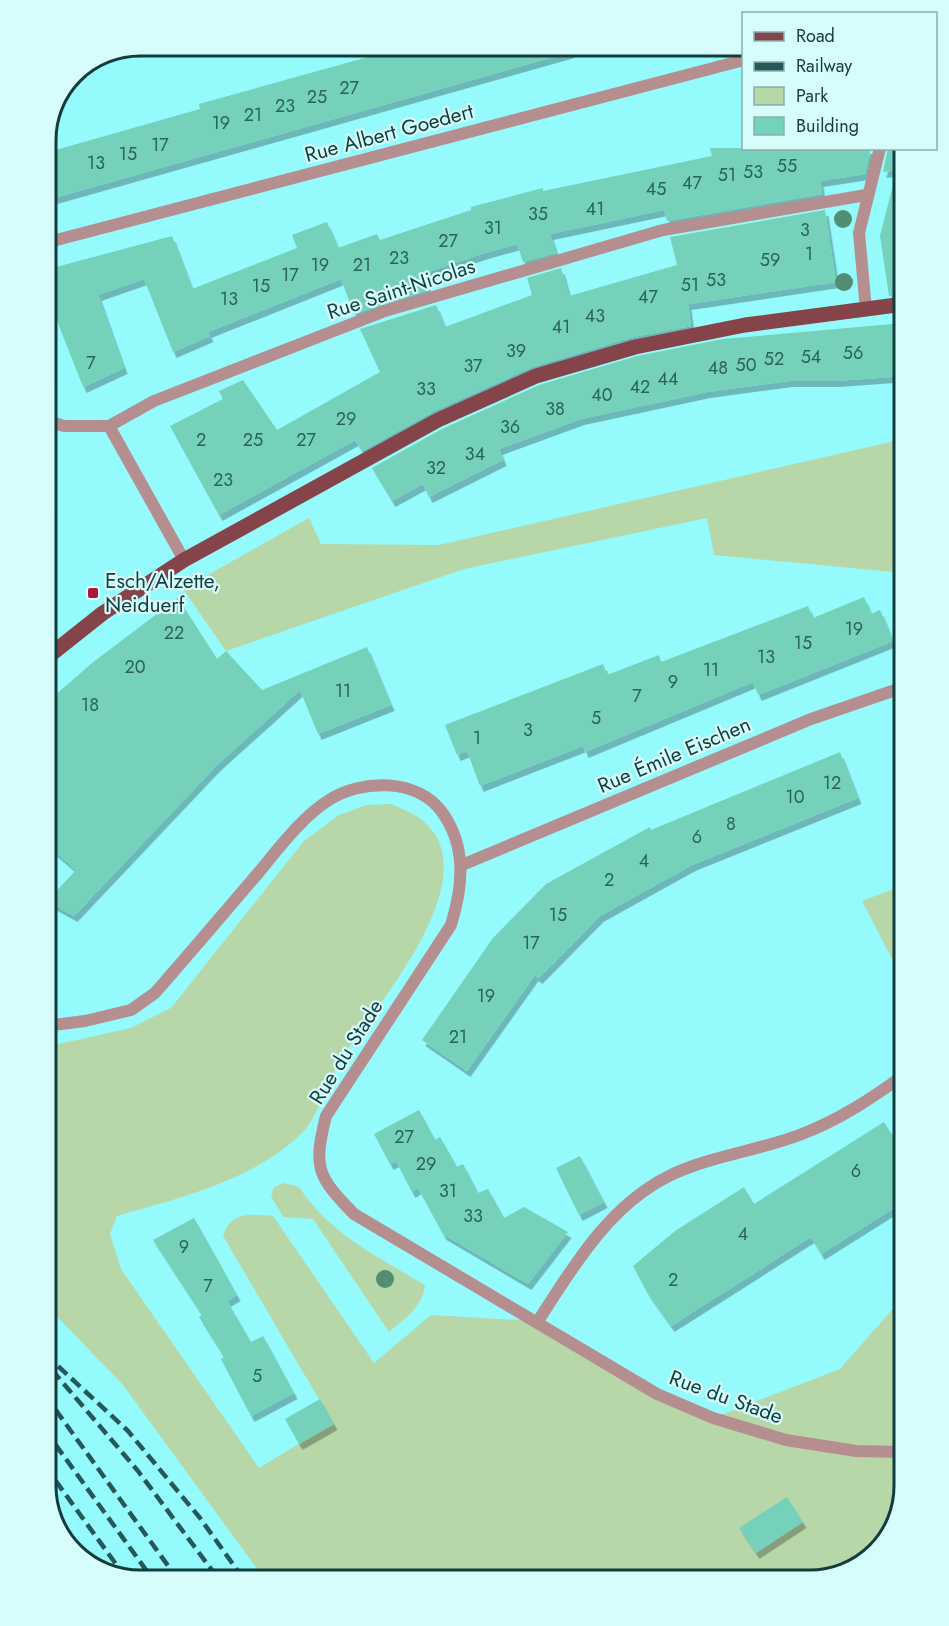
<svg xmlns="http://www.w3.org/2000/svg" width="949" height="1626" viewBox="0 0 949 1626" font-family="Jost,sans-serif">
<defs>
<filter id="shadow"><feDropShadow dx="3.5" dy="6" stdDeviation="0" flood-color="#0004"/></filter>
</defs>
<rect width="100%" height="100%" fill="#95fafb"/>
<g fill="#b7d7a9">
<path d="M904,439V573L714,555L707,518L464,569L226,651L183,589L309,518L321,544L439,545Z"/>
<path d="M391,804C402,809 414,813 423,821C490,877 376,1006 343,1056C330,1076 318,1117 303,1132C255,1180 180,1198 117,1216L110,1234L121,1269L259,1468L333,1423L223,1236C231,1211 251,1214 273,1216L374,1363L431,1315L538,1321L657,1394L713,1418L840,1369L904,1296V1487L888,1539L851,1571L810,1581H266L123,1385L45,1304V1047L131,1028L171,1008L304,841L339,815L366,805Z"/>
<path d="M904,885V982L862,901Z"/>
<path d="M284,1183L299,1187C330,1234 378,1257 425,1285C423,1307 404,1319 389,1332L313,1219L283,1217L271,1196L274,1187Z"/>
</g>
<g fill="#74d1ba" filter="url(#shadow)">
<path d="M400,45H570L571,52L54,198L45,165V153L200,109L199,104L386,52L385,49Z"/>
<path d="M710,148H871L865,174L820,181L822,194L667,221L664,210L550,234L556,253L523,262L517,244L485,253L422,274L429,290L354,314L341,279L208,332L210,336L173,352L144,279L98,295L124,368L83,387L45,290V270L172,236L192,289L297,248L292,235L327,222L338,248L377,234L380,240L471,210V207L543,188V191L712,156Z"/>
<path d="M888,148H904V169L883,172Z"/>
<path d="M895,177L904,178V294L889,296L880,236Z"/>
<path d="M825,210L836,282L688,304L691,326L633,337L532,367L434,411L362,451L355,440L219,515L170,426L223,399L219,391L243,380L277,430L380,372L360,329L436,305L445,327L532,295L527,278L561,268L569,296L677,265L670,237Z"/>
<path d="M904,323V376L836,381H789L707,392L581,419L499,449L503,460L429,497L423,484L392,501L372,468L442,429L539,385L637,356L723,339Z"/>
<path d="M864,597L871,614L880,610L893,641L758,695L753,682L585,752L583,746L480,786L467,751L457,755L445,725L603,664L607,675L659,655L661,662L808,606L813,618Z"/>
<path d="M178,598L217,659L226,651L262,690L367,647L391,705L318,734L300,690L216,766L74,916L47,901L76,870L45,843V704L92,663Z"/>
<path d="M840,752L858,798L692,865L600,916L539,978L535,975L467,1071L422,1040L493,938L546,884L650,827L651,830Z"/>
<path d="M419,1110L435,1140L440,1137L457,1167L463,1164L478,1193L488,1189L504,1218L524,1207L568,1232L528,1284L443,1234L418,1188L412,1192L396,1161L390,1164L374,1134Z"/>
<path d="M884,1122L904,1153V1202L821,1254L811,1237L671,1326L648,1294L633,1266L675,1231L744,1187L754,1204Z"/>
<path d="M580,1156L604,1202L579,1215L556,1168Z"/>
<path d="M194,1218L237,1295L227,1301L251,1342L263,1336L294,1393L251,1416L221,1359L224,1357L199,1317L202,1315L153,1240Z"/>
<path d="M320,1399L334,1424L299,1444L285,1419Z"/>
<path d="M787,1497L803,1522L756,1553L739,1528Z"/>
</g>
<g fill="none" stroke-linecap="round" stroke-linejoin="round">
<g stroke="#b58e8f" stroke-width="12">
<path d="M45,243L744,60"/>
<path d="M866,310L859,233L880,148"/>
<path d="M45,420L64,426H109L154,401L385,311L663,230L866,195"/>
<path d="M109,426L184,560"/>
<path d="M462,865L811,719L904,687"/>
<path d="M45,1026L85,1021L131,1010L155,993C190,953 225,912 259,872C279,848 303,816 329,800C362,779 417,778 442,812C467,847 463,886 451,925L326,1116C313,1168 317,1176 354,1214L657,1394L713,1418L786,1440L856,1451L904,1452"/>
<path d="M538,1321C573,1267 608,1207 667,1177C708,1156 759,1151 802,1134C839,1120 872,1098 904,1075"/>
</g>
<path stroke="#854449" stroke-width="15" d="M45,659L103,613L184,560L438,420L536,376L635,347L745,325L904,304"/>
<g stroke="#245859" stroke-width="4.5" stroke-dasharray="12 6" stroke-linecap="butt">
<path d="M45,1354L128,1431L200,1518L245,1581"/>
<path d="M52,1370L138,1471L220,1581"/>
<path d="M45,1395L179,1581"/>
<path d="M45,1430L154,1581"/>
<path d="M45,1466L126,1578"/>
<path d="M50,1508L92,1567"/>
</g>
</g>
<g fill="#518e74">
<circle cx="843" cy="219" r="9"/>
<circle cx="844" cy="282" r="9"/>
<circle cx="385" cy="1279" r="9"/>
</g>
<rect fill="#ac1739" stroke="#d7fcfc" stroke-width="2" x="87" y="587" width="12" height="12" rx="3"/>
<g text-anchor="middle" stroke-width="4.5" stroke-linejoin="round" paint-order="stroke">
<g font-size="18" fill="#2a625d">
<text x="349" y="94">27</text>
<text x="317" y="103">25</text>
<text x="285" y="112">23</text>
<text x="253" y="121">21</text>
<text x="221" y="129">19</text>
<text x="160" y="151">17</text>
<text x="128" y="160">15</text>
<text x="96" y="169">13</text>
<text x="787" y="172">55</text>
<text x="753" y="178">53</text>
<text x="727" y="181">51</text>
<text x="692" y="189">47</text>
<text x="656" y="195">45</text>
<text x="595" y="215">41</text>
<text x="538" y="220">35</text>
<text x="493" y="234">31</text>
<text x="805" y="236">3</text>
<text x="448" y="247">27</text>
<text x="809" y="260">1</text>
<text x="399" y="264">23</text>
<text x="770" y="266">59</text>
<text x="320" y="271">19</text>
<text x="362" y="271">21</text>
<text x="290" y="281">17</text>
<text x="716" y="286">53</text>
<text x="690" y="291">51</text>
<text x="261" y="292">15</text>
<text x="648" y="303">47</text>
<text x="229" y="305">13</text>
<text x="595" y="322">43</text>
<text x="561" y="333">41</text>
<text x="516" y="357">39</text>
<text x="853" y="359">56</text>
<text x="811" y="363">54</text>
<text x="774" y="365">52</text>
<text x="91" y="369">7</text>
<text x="746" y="371">50</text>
<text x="473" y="372">37</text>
<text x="718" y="374">48</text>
<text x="668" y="385">44</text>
<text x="640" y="393">42</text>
<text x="426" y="395">33</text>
<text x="602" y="401">40</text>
<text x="555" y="415">38</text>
<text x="346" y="425">29</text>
<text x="510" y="433">36</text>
<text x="201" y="446">2</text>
<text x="253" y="446">25</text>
<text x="306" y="446">27</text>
<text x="475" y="460">34</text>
<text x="436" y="474">32</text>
<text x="223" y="486">23</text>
<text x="854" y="635">19</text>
<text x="174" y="639">22</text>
<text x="803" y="649">15</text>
<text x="766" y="663">13</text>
<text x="135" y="673">20</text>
<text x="711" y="676">11</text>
<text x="673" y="688">9</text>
<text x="343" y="697">11</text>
<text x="637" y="702">7</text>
<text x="90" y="711">18</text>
<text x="596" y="724">5</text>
<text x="528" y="736">3</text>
<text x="477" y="744">1</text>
<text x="832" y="789">12</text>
<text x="795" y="803">10</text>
<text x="731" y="830">8</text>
<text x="697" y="843">6</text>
<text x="644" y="867">4</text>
<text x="609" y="886">2</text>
<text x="558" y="921">15</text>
<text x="531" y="949">17</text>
<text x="486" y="1002">19</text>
<text x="458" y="1043">21</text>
<text x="404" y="1143">27</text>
<text x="426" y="1170">29</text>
<text x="856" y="1177">6</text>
<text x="448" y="1197">31</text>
<text x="473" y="1222">33</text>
<text x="743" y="1240">4</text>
<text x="184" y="1253">9</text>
<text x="673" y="1286">2</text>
<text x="208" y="1292">7</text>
<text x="257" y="1382">5</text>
</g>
<g font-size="21" fill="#113d3e" stroke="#d7fcfc">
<text transform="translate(389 133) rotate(-15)" y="7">Rue Albert Goedert</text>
<text transform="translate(401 289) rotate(-18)" y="7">Rue Saint-Nicolas</text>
<text transform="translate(674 755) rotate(-23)" y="7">Rue Émile Eischen</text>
<text transform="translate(346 1052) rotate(-58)" y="7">Rue du Stade</text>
<text transform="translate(726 1397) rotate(20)" y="7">Rue du Stade</text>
</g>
<g font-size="21" fill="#113d3e" stroke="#d7fcfc" text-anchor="start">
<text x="105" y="588">Esch/Alzette,<tspan x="105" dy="24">Neiduerf</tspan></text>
</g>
</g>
<path d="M0 0H949V1626H0ZM140 56H810A84 84 0 0 1 894 140V1486A84 84 0 0 1 810 1570H140A84 84 0 0 1 56 1486V140A84 84 0 0 1 140 56Z" fill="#d7fcfc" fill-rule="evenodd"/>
<path fill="none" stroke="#113d3e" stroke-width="3" d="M140 56H810A84 84 0 0 1 894 140V1486A84 84 0 0 1 810 1570H140A84 84 0 0 1 56 1486V140A84 84 0 0 1 140 56Z"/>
<rect x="742" y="12" width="195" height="138" fill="#d7fcfc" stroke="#88b0b0" stroke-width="1.5"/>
<rect x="754" y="32" width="30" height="9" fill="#854449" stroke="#88b0b0" stroke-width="1.5"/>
<text x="796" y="42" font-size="18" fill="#113d3e">Road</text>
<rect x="754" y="62" width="30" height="9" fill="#245859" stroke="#88b0b0" stroke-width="1.5"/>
<text x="796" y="72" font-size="18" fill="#113d3e">Railway</text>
<rect x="754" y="87" width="30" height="18" fill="#b7d7a9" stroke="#88b0b0" stroke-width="1.5"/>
<text x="796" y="102" font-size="18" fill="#113d3e">Park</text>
<rect x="754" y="117" width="30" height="18" fill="#74d1ba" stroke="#88b0b0" stroke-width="1.5"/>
<text x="796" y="132" font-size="18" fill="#113d3e">Building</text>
</svg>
